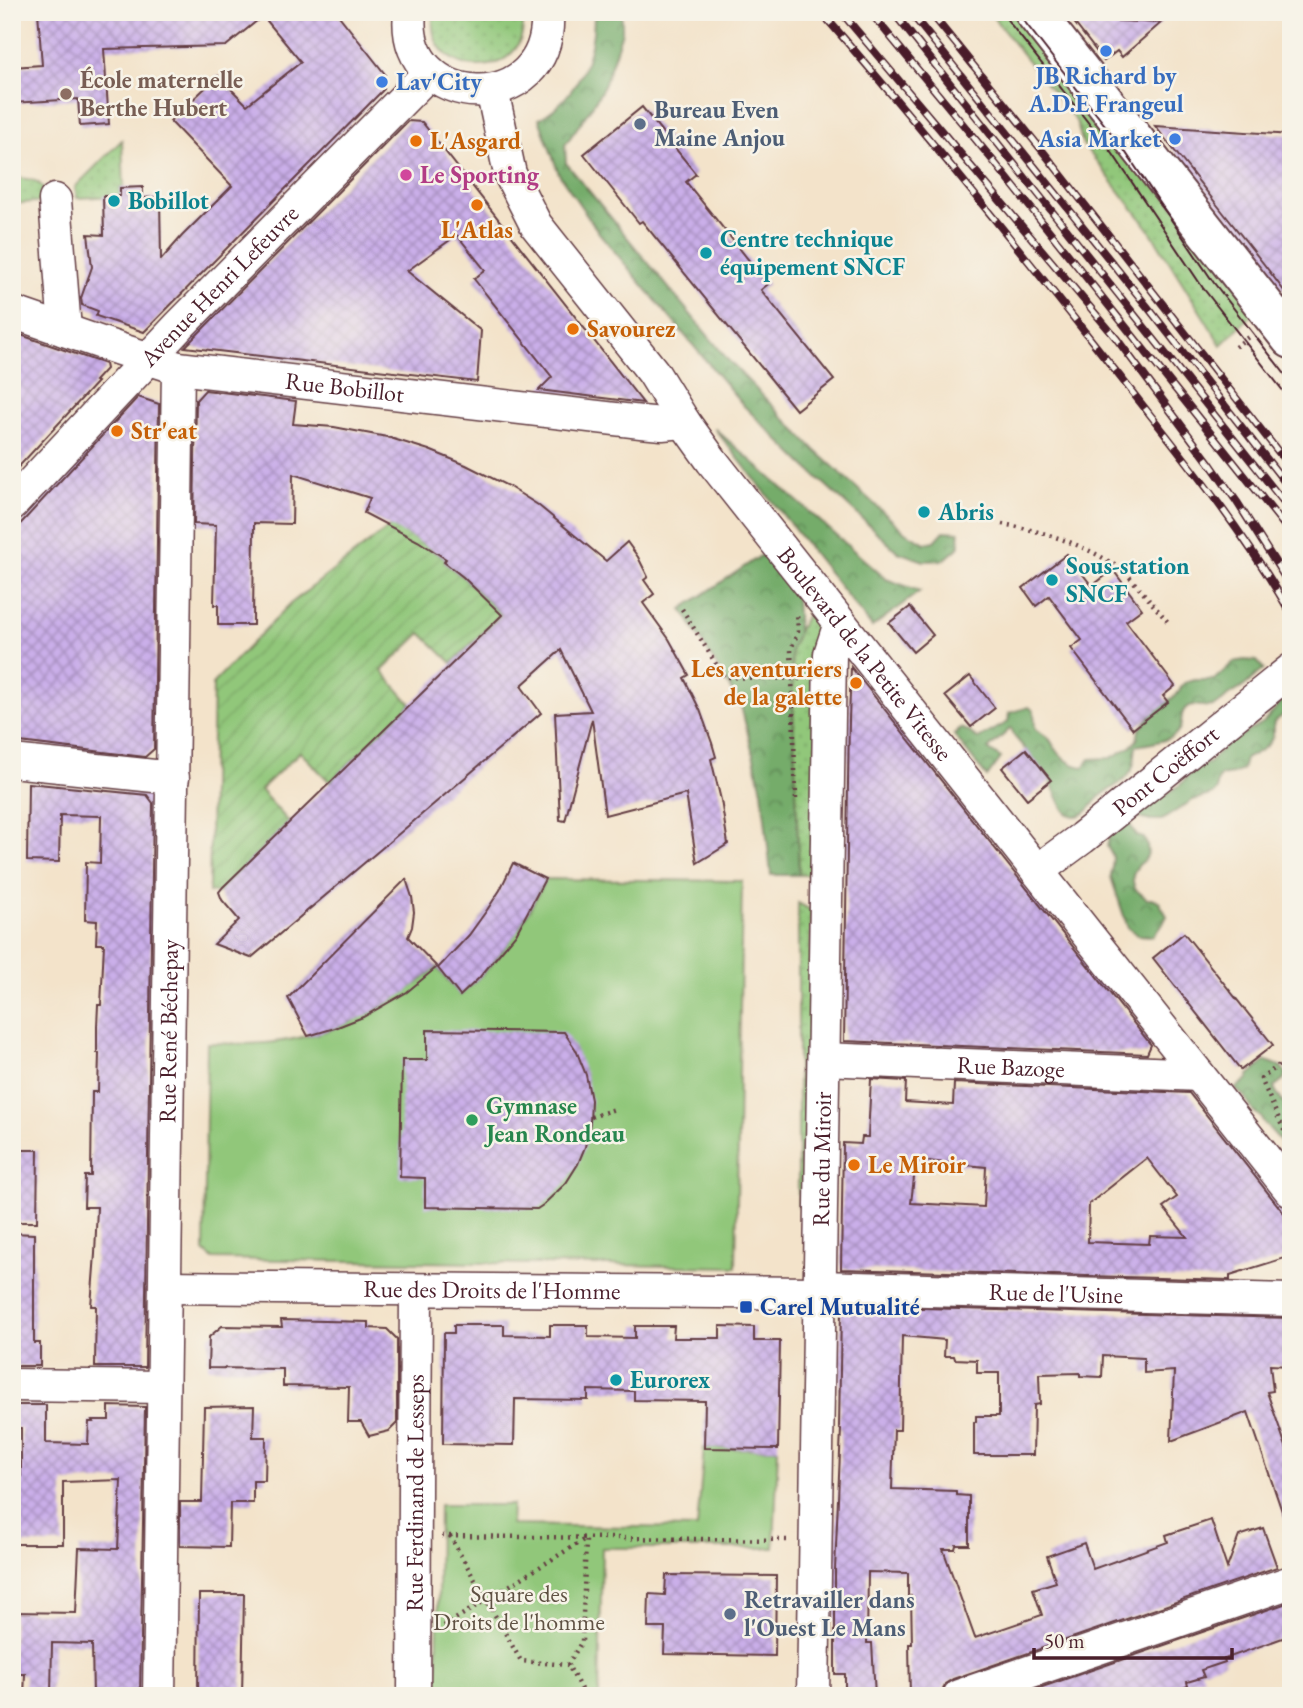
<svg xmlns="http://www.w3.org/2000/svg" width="1303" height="1708" viewBox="0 0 1303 1708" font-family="'EB Garamond',serif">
<defs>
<pattern id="grass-dots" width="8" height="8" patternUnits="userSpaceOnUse" patternTransform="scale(1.75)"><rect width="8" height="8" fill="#91c77a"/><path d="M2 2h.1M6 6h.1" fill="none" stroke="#7faa6a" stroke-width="1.8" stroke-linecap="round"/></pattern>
<pattern id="forest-crowns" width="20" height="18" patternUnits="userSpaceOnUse" patternTransform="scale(1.75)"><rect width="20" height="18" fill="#74ac6a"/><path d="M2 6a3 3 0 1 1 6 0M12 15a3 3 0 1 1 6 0" fill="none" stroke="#618b57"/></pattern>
<pattern id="garden-furrows" width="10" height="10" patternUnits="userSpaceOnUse" patternTransform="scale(1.75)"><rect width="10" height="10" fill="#91c77a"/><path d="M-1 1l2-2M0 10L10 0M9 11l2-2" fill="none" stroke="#7faa6a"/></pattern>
<pattern id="building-cross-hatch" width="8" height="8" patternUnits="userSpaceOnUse" patternTransform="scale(1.75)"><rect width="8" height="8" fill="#caafe9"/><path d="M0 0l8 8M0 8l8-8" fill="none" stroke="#a68ebd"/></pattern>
</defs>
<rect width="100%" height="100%" fill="#f7f3e8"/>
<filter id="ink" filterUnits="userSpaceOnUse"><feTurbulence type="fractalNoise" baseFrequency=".0143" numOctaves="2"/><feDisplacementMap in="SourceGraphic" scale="14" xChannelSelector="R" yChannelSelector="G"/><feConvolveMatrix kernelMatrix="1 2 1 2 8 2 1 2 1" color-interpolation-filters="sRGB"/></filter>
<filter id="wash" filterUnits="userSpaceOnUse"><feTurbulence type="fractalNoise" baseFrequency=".00686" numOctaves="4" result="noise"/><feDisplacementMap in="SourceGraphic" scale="28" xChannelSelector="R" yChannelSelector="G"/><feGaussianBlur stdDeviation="1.57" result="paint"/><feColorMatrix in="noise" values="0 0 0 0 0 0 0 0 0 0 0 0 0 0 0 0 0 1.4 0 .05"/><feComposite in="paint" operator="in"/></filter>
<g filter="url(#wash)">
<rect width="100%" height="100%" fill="#f3e3ca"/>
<g fill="url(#grass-dots)" stroke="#6e7352" stroke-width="2">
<path d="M434,12H522C535,86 420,82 434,12Z"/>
<path d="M989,12H1026L1256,311L1221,345L1149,229L1083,144L1076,121Z"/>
<path d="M122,140L124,188H120V196L77,198L75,187Z"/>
<path d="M19,178C36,179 45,183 46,201L12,204V181Z"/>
<path d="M808,612L820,627L816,875H799L791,649L798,632Z"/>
<path d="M798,903L811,910L807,1201L798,1206Z"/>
</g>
<g fill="url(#forest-crowns)" stroke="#5f664a" stroke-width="2">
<path d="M594,12H622V32L604,86L591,108L565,145L566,163L728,360L815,450L905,532L925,543L935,541L944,531L959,532L960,546L944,560L924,561L898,552L801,462L744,406L599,233L559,174L539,119C578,97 595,55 594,12Z"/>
<path d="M714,428L886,579L920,591L872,627Z"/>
<path d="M763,554L796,597L798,632L791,650L799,875H771L762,790L741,706L682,609Z"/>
<path d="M1244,660L1257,661L1264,669C1256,674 1251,681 1243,687C1239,690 1234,692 1229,695C1225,698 1221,703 1216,705C1205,710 1195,701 1186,708C1179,714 1183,721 1180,728C1176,741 1148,744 1136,746C1134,757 1136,765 1128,776C1124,782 1109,789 1102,795C1094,800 1091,810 1083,814C1069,820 1064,811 1059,800C1056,793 1052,788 1051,780L1014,736L1011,728L988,749L1001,758L987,777L954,735L960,728L968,731L978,739L1008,722L1009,713L1029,707L1034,711L1035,728C1039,732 1044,734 1049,739C1051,740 1053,746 1055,748C1062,758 1072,766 1084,767L1090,759L1111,758L1130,747L1137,740L1139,730L1153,713L1177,694L1184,683L1195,680H1214L1234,662Z"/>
<path d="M1285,698H1287L1291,703V709L1274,722C1273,726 1273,731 1273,735C1271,746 1255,754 1245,759L1242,770L1233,774L1220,776L1217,783V790L1214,794L1193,800L1162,820H1146L1132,816L1180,785L1194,769L1209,763L1231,739L1240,736L1264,722Z"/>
<path d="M1130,817L1131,827L1137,836L1144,838C1156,864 1136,858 1133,876C1132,879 1134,886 1135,889L1147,899H1155L1159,902L1167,916L1161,926L1153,936L1138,935L1128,928L1111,877L1113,857L1107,846L1109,835Z"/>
<path d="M1266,1061C1276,1064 1282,1066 1287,1074L1285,1078L1274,1087C1276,1093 1280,1096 1282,1102L1289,1105L1291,1111V1152L1263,1122L1262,1118L1253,1111L1245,1097L1235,1089L1249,1078L1248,1076Z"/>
</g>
<g fill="#91c77a" stroke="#6e7352" stroke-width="2">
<path d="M545,879L742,881L736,1267L213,1259L204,1251L207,1043C226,1043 247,1045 266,1043C330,1037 389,1009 437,967L460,995C500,960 523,927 545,879Z"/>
<path d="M704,1448L778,1449L774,1548H602L599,1696H437L439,1505H512L511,1525L697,1528Z"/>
</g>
<path fill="url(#garden-furrows)" stroke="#6e7352" stroke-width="2" d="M391,526L418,541L446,559L444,562L463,577L501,614L452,663L421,633L382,671L411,704L330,782L300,752L260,790L289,822L223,887L220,893L209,892L213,683L290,604Z"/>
<g id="blocks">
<g fill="url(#building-cross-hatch)" fill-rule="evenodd">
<path d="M38,12H336L385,74L384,89L144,332L96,316L98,311L82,305L81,298L92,267L88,234L104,235L103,196H120V188L143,187V198L160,197L161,260L182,236L232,186L170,121L218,76L247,105L301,62L263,16L226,46L104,49L109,124L80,126L78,99L12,103V67L42,65Z"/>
<path d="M1066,12H1101L1100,20L1161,23L1122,57L1117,51L1104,61Z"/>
<path d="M642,107L696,174L686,182L768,284L761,290L834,380L796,410L642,221L639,223L584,154Z"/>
<path d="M408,121L422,122L643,403L539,390L552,377L474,279L485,270L457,235L407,271L481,331L477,382L185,347Z"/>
<path d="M1155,126L1291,135V300L1263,263Z"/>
<path d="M12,332L105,364L106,369L95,381L97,382L12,474Z"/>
<path d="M205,390L296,401L293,424L334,427L387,437L429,450L466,465L508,486L538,505L606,561L627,542L638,557L648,577L644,580L654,594L643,603L669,639L689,675L684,678L700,710L712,743L716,757L711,759L721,800L728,844L697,863L686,794L605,815L592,719L565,821L560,820L555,713L591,711L561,650L521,686L541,713L388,843L251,958L214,944L239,920L222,900L219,892L223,887L502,615L463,577L444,562L446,559L418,541L364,513L370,498L293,474L292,524L254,523L253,625H218V605H214L216,525L194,524L196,400Z"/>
<path d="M138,397L159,404L154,749L145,757L12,741V533Z"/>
<path d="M1067,554L1092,586L1113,570L1142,609L1126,621L1175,686L1163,696L1168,702L1133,729L1071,648L1082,640L1049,596L1036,606L1023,588Z"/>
<path d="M910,607L933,635L913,652L889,623Z"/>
<path d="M851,667L1151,1045L1147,1054L844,1041L849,719Z"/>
<path d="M970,676L995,708L971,727L945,696Z"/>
<path d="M1026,749L1051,780L1027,799L1002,768Z"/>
<path d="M28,783L147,795L153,803L145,1367H95L96,1306H91L95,1254L97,1207H84L85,1176H91L92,1092H98L99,1053H97V1026L98,1005H101L104,944H96L97,921L85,920L86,862L100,863L101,816L60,815L59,862L27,861Z"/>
<path d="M513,863L545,879L516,934L479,978L460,996L438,968L469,935L487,910L500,890Z"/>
<path d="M406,879L412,897L414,912L412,927L408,937L437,967L407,992L363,1017L335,1028L308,1036L288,998Z"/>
<path d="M1184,933L1273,1045L1241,1070L1153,958Z"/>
<path d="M427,1030L564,1032L576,1050L586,1075L591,1100L590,1123L585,1147L578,1164L566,1183L543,1205L537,1209L425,1207V1178L400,1177L402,1060H427Z"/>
<path d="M871,1079L906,1081L905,1102L953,1105L954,1083L1189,1093L1291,1222V1256L1230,1275V1280L841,1269L843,1143L861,1144L862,1137H868ZM1147,1158L1177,1197L1163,1207L1187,1237L1150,1236L1149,1244L1088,1242L1089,1204ZM916,1160L986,1167L984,1207L911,1203Z"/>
<path d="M20,1150H38L37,1222H17Z"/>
<path d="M12,1233L34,1234V1343H40V1366H12Z"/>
<path d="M846,1306L1291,1318V1366L1270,1365L1273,1391L1267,1392L1291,1461V1526H1287L1248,1412L1171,1441L1174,1371L1144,1373V1358L1103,1356L1102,1377L1080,1376V1373L1039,1374L1040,1404L1034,1405L1033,1455H974V1422H976V1416H999V1373H977V1360L955,1359L954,1356H944L945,1340L902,1336L900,1430H894L892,1489L956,1491V1495L969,1496V1545H956L955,1549H943L975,1638L1042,1615L1033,1589L1056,1582L1047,1556L1084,1543L1093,1569L1168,1542L1166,1535L1211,1520L1227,1568L1239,1536L1263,1528L1277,1567L953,1679L945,1684L941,1696H910L909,1644H912L911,1596H908V1573L868,1572L867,1643H872L875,1696H845V1674H835V1570L841,1429L839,1428L841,1311Z"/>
<path d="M281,1320L369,1322V1328L387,1329L397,1339V1423L389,1431L369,1436L361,1422H348L349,1387L283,1386V1369L208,1368L209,1337L222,1326L282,1327Z"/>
<path d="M454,1325H504V1335L550,1336V1325H588V1337L635,1338V1326H674L673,1338H720V1326L754,1327V1341H780L778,1449L704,1448L705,1401L634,1400V1391L588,1390V1400L515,1399L514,1445L443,1444L444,1333H454Z"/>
<path d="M12,1405H46V1443L88,1444L89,1422H93L92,1420H109V1406L145,1407L140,1696H93L92,1644L52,1643L51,1695L48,1696H24L25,1674H12L14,1612L76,1613L79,1548L118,1549L121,1480L63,1482V1544H12V1496H21V1428H12Z"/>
<path d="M254,1406L253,1437H266L265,1481H253V1503H230L229,1547L180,1546V1502H202L204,1407Z"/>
<path d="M666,1575L776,1576L775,1656L664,1654L665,1628H648L649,1594L665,1595Z"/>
<path d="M199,1594H244L242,1696H198Z"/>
<path d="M1287,1603L1291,1614V1635L1224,1659L1225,1662L1201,1670L1204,1677L1187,1682L1188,1686L1162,1696H1016Z"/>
</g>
</g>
</g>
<g filter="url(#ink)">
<use href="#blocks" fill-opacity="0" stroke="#633c43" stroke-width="2"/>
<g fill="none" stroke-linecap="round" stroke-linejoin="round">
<defs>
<g id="minor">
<path d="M410,12C399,113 554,120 547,12"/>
<path id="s1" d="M492,90L510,174L536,225L653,372L684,422L712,461L1291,1191"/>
<path d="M55,200L65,330"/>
<path id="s2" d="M12,312L119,349L178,368L641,422L662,424L684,422"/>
<path id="s3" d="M12,504L180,325L430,72"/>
<path d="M12,761L173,778"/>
<path id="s4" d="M1037,871L1082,838L1291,670"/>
<path id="s5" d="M824,1059L1199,1075"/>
<path id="s6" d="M165,1287L820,1293"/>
<path id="s7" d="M820,1287L1291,1300"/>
<path d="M12,1385L163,1387"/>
<path id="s8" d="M159,1696L178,368"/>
<path id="s9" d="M414,1696L416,1290"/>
<path id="s10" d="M813,1696L830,654L840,623"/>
<path d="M959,1696L1291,1582"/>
</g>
<path id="major" d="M1034,12L1291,339"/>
</defs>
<use href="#minor" stroke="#633c43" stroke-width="35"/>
<use href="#major" stroke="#633c43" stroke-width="42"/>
<g stroke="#633c43" stroke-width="4.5" stroke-dasharray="2 5" stroke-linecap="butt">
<path d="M1235,347L1251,335"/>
<path d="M1002,524C1045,531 1093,547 1127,574L1168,622"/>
<path d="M682,609L724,677L804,679"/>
<path d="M796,799L791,649L798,632L797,613"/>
<path d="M591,1117L615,1109"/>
<path d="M1287,1137L1261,1079L1291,1056"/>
<path d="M442,1536L787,1540"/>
<path d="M450,1536L521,1661L568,1665"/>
<path d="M444,1626L585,1539"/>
<path d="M583,1696V1693L568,1665L582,1641L586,1540"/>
</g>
<use href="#minor" stroke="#fff" stroke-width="32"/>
<use href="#major" stroke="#fff" stroke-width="38"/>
<g stroke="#4a1f2b" stroke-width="2">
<path d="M1001,12L1113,154L1203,288L1291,401"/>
<path d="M1017,12L1122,147L1214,283L1291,382"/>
</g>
<defs>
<g id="rail">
<path d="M821,12C922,128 1019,248 1114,369C1176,448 1241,526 1291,614"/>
<path d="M841,12L1116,338L1211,465L1237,502L1291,587"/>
<path d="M870,12L995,163L1291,534"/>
<path d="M893,12L1291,511"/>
<path d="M910,12L1150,310L1291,490"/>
<path d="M930,12L1045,154L1291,468"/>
</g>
</defs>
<use href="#rail" stroke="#4a1f2b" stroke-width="8"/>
<use href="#rail" stroke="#f7f3e8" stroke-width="5" stroke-dasharray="16" stroke-linecap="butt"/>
</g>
</g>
<g fill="#3f7fe0" stroke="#f7f3e8" stroke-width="2.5">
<circle cx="1106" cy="51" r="7"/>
<circle cx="382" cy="82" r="7"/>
<circle cx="1175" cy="139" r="7"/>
</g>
<circle fill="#8d6e63" stroke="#f7f3e8" stroke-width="2.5" cx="66" cy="94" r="7"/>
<g fill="#5c6f8a" stroke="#f7f3e8" stroke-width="2.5">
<circle cx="640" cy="124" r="7"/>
<circle cx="730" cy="1614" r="7"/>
</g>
<g fill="#e8710a" stroke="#f7f3e8" stroke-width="2.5">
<circle cx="416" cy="141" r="7"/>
<circle cx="477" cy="205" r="7"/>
<circle cx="573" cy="329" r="7"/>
<circle cx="117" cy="431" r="7"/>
<circle cx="856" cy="683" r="7"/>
<circle cx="854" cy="1165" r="7"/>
</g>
<circle fill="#d1479c" stroke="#f7f3e8" stroke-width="2.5" cx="406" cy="175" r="7"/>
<g fill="#0f9aa8" stroke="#f7f3e8" stroke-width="2.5">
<circle cx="114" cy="201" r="7"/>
<circle cx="706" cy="253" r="7"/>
<circle cx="924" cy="512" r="7"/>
<circle cx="1052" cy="580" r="7"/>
<circle cx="616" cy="1380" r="7"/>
</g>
<circle fill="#2e9e5b" stroke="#f7f3e8" stroke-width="2.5" cx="472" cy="1120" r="7"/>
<rect fill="#1a4fb4" stroke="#f7f3e8" stroke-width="2.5" x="739" y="1300" width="14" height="14" rx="3.5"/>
<g text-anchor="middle" stroke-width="5" stroke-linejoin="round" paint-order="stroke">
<g font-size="24" font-weight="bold" fill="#366cbe" stroke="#f7f3e8">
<text x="1106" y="84">JB Richard by<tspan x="1106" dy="28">A.D.E Frangeul</tspan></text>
<text x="396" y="90" text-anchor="start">Lav'City</text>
<text x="1161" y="147" text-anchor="end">Asia Market</text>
</g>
<g font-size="24" font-weight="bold" fill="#785e54" stroke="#f7f3e8" text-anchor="start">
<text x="80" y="88">École maternelle<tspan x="80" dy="28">Berthe Hubert</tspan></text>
</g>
<g font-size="24" font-weight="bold" fill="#4e5e75" stroke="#f7f3e8" text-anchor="start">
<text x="654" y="118">Bureau Even<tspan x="654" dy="28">Maine Anjou</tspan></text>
<text x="744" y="1608">Retravailler dans<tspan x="744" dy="28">l'Ouest Le Mans</tspan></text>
</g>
<g font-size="24" font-weight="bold" fill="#c56008" stroke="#f7f3e8" text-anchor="start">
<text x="430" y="149">L'Asgard</text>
<text x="477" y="238" text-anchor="middle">L'Atlas</text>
<text x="587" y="337">Savourez</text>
<text x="131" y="439">Str'eat</text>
<text x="842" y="677" text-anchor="end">Les aventuriers<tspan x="842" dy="28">de la galette</tspan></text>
<text x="868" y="1173">Le Miroir</text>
</g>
<g font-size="24" font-weight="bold" fill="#b23c85" stroke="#f7f3e8" text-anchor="start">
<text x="420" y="183">Le Sporting</text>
</g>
<g font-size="24" font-weight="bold" fill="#0d838f" stroke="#f7f3e8" text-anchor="start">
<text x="128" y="209">Bobillot</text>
<text x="720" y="247">Centre technique<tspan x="720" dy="28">équipement SNCF</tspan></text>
<text x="938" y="520">Abris</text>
<text x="1066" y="574">Sous-station<tspan x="1066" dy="28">SNCF</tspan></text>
<text x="630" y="1388">Eurorex</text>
</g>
<g font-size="24" fill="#4a1f2b" stroke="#f7f3e8">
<text dy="8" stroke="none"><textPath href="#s3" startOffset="301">Avenue Henri Lefeuvre</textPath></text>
<text dy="8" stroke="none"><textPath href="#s2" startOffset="343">Rue Bobillot</textPath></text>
<text dy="8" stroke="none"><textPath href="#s1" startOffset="684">Boulevard de la Petite Vitesse</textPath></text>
<text dy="8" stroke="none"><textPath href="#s4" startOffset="163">Pont Coëffort</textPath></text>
<text dy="8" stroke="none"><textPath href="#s8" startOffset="665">Rue René Béchepay</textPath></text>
<text dy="8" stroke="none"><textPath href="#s5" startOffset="187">Rue Bazoge</textPath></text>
<text dy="8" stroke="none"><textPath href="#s10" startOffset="537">Rue du Miroir</textPath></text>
<text dy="8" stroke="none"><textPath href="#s6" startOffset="327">Rue des Droits de l'Homme</textPath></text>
<text dy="8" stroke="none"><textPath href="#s7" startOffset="236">Rue de l'Usine</textPath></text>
<text dy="8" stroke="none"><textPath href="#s9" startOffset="203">Rue Ferdinand de Lesseps</textPath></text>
</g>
<g font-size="24" font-weight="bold" fill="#27864d" stroke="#f7f3e8" text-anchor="start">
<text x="486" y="1114">Gymnase<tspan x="486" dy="28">Jean Rondeau</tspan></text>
</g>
<g font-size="24" font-weight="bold" fill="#164399" stroke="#f7f3e8" text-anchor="start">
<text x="760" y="1315">Carel Mutualité</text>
</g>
<g font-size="24" fill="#5f5143" stroke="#f7f3e8">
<text x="519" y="1602">Square des<tspan x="519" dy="28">Droits de l'homme</tspan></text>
</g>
</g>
<rect width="1303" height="1708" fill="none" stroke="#f7f3e8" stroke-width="42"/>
<path d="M1034 1648v10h198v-10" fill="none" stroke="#4a1f2b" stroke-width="3.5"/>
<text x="1044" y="1648" font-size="21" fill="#4a1f2b" stroke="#f7f3e8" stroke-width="5" paint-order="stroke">50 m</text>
</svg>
